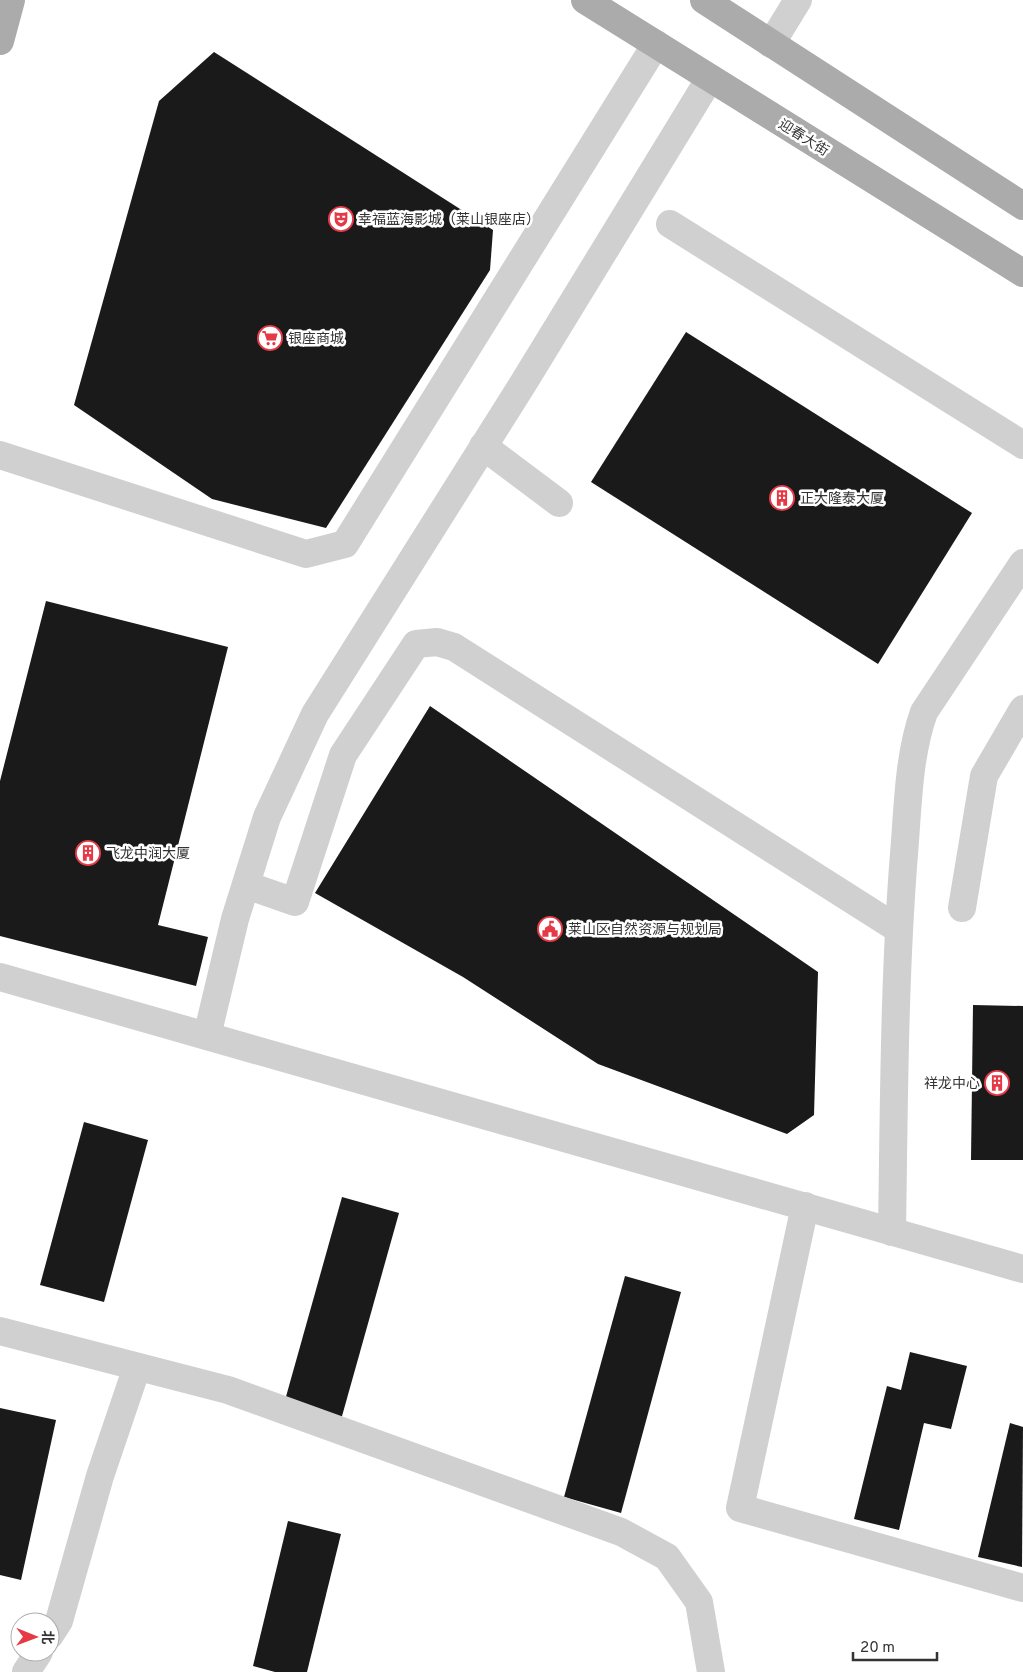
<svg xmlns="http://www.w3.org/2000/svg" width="1023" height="1672" viewBox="0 0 1023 1672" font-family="Overpass,'Noto Sans SC',sans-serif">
<rect width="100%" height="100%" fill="#fff"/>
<g fill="#1a1a1a">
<path d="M214,52L493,230L490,270L326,528L212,499L74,405L159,101Z"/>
<path d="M686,332L972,513L878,664L591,482Z"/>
<path d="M46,601L228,647L158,925L208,937L196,986L0,936V781Z"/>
<path d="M430,706L818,972L814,1115L787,1134L598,1064L463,977L315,893Z"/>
<path d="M973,1005L1023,1006V1160H971Z"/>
<path d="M84,1122L148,1140L104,1302L40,1285Z"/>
<path d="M342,1197L399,1213L337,1434L280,1418Z"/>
<path d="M625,1276L681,1292L621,1513L564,1497Z"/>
<path d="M910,1352L967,1366L951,1429L924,1423L899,1530L854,1519L887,1386L901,1390Z"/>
<path d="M0,1408L56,1420L21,1580L0,1575Z"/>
<path d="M1010,1423L1023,1427L1022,1567L978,1557Z"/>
<path d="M288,1521L341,1534L307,1672H275L253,1666Z"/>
</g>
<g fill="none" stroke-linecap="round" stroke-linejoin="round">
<g stroke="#d0d0d0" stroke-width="28">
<path d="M771,44L798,0"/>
<path d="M670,224L1023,445"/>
<path d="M483,446L559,503"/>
<path d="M0,455L306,554L345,544L656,44"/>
<path d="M246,885L295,902L343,755L416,644L437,642L454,647L898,929"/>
<path d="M962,908L984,776L1023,709"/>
<path d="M0,977L1023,1269"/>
<path d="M207,1036L235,919L267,817L315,714L524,382L710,78"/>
<path d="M805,1206L740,1508L1023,1588"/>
<path d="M892,1232C894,1106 894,979 904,854C908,807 908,757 924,712L1023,563"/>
<path d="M0,1331L228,1390L621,1532L667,1557L699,1602L711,1672"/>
<path d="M50,1635L59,1621L100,1476L137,1367"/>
<path d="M26,1672L39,1652"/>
</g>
<g stroke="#ababab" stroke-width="28">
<path d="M585,0L1023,273"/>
<path d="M704,0L1023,206"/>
<path d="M0,41L11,0"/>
</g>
</g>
<defs>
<symbol id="theatre-ring" viewBox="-11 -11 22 22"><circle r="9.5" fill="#fff" stroke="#e63946" stroke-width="1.5"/><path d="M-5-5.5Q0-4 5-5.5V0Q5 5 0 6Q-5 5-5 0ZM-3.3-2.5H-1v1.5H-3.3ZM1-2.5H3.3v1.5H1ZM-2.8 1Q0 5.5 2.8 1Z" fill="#e63946"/></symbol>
<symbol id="supermarket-ring" viewBox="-11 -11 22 22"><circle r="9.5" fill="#fff" stroke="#e63946" stroke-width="1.5"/><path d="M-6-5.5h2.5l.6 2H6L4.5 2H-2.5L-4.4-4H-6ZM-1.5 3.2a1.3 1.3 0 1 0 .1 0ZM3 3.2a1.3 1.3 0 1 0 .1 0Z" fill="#e63946"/></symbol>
<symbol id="building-ring" viewBox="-11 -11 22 22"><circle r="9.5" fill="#fff" stroke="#e63946" stroke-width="1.5"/><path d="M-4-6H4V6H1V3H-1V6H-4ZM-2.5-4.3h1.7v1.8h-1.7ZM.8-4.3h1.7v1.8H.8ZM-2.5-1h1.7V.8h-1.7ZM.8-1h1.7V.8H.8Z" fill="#e63946"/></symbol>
<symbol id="civic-ring" viewBox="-11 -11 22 22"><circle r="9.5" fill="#fff" stroke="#e63946" stroke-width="1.5"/><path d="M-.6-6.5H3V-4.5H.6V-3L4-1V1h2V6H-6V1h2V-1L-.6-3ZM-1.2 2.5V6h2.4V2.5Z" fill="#e63946"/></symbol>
</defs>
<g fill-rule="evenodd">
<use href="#theatre-ring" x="327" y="205" width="28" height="28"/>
<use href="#supermarket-ring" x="256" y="324" width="28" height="28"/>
<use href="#building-ring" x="768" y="484" width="28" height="28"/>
<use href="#building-ring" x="74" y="839" width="28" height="28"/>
<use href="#civic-ring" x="536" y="915" width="28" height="28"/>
<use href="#building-ring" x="983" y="1069" width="28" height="28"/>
</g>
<g text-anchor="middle" stroke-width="5" stroke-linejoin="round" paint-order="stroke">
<g font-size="14" fill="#333" stroke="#fff">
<text transform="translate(804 137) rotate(32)" y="5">迎春大街</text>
</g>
<g font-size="14" fill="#333" stroke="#fff" text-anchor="start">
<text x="358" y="224">幸福蓝海影城（莱山银座店）</text>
<text x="288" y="343">银座商城</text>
<text x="800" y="503">正大隆泰大厦</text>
<text x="106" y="858">飞龙·中润大厦</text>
<text x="568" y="934">莱山区自然资源与规划局</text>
<text x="980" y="1088" text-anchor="end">祥龙中心</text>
</g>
</g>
<g transform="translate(35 1637) rotate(91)"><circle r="24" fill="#ffffff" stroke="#adadad"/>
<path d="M0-4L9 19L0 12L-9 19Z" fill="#e63946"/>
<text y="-8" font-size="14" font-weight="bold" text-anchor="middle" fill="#333333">北</text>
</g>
<path d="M853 1652v8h84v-8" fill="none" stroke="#333333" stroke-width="2.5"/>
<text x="860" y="1652" font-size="15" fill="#333333" stroke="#ffffff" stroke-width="4" paint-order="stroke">20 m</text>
</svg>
